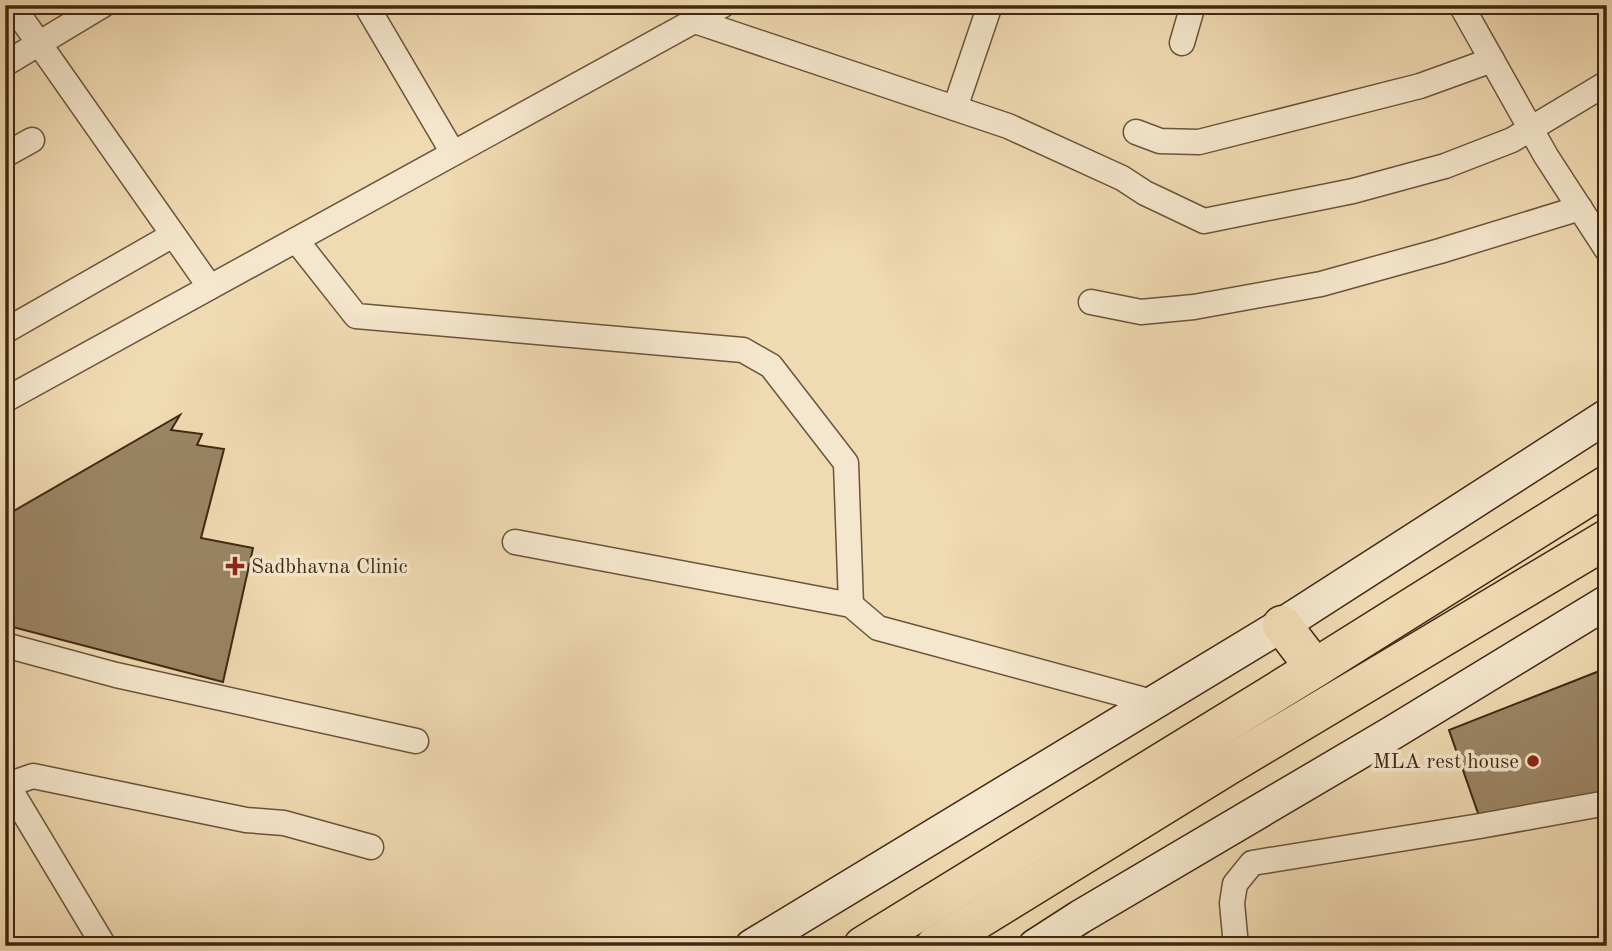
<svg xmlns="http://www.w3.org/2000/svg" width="1612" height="951" viewBox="0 0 1612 951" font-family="'Old Standard TT',serif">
<rect width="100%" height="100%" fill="#f0dab2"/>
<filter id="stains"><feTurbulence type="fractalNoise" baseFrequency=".00286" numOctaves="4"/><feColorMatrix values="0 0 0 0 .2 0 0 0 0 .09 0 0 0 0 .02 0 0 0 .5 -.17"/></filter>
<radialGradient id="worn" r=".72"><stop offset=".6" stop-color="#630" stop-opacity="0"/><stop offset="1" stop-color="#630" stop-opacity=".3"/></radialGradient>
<g fill="#9b8565" stroke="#3f2812" stroke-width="2">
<path d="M180,415L171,430L202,434L197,445L224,449L201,538L253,548L223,682L5,625V516Z"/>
<path d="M1607,668V791L1479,816L1449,730Z"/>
</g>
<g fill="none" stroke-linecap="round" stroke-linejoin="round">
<defs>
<g id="minor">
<path d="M12,5L210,287"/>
<path d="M366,5L453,153"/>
<path d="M1461,5L1546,156L1607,250"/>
<path d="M695,21L1008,126L1122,178L1145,193L1204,221L1353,191L1445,166L1512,140L1607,83"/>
<path d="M1182,43L1193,5"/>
<path d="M5,64L103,5"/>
<path d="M955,108L990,5"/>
<path d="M1136,132L1160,141L1199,142L1420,86L1492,60"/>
<path d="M5,155L32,140"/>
<path d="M296,240L356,316L743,350L771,366L846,463L851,605"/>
<path d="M1091,302L1141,312L1194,307L1321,284L1440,251L1580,208"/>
<path d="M5,331L173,235"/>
<path d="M5,400L723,5"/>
<path d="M515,542L851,605L878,628L1156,703"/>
<path d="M5,645L116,675L416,741"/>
<path d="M5,781L104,946"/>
<path d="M7,785L33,776L246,820L284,823L371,847"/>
<path d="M1236,946L1232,903L1235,884L1252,863L1480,826L1607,803"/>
</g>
<g id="secondary">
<path d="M752,946L1282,625L1607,416"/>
<path d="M1035,946L1080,917L1392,733L1607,602"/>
</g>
<g id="trunk">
<path d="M1282,625L1315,668"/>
<path d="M863,946L1315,668L1607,485"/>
<path d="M935,946L1227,766L1607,539"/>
</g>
</defs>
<use href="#minor" stroke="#6b543a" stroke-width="27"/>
<use href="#secondary" stroke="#3f2812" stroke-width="36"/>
<use href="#trunk" stroke="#3f2812" stroke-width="41"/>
<use href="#minor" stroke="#f5e7cd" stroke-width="24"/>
<use href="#secondary" stroke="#f5e7cd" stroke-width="33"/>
<use href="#trunk" stroke="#f0dab2" stroke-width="38"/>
</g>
<g fill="#8f2418" stroke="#f5e7cd" stroke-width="2.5">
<path d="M231.5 555.5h7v7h7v7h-7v7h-7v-7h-7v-7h7z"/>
<circle cx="1533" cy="761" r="7"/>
</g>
<g text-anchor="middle" stroke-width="7" stroke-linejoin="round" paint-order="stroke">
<g font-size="21" fill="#3f2812" stroke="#f5e7cd" text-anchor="start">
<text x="251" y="573">Sadbhavna Clinic</text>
<text x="1519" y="768" text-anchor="end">MLA rest house</text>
</g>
</g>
<rect width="1612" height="951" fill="none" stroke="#f0dab2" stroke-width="28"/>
<rect x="7" y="7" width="1598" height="937" fill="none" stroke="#3f2812" stroke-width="3.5"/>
<rect x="14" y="14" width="1584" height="923" fill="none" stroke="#3f2812" stroke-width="2"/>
<rect width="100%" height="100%" filter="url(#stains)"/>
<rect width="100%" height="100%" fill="url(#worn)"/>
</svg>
